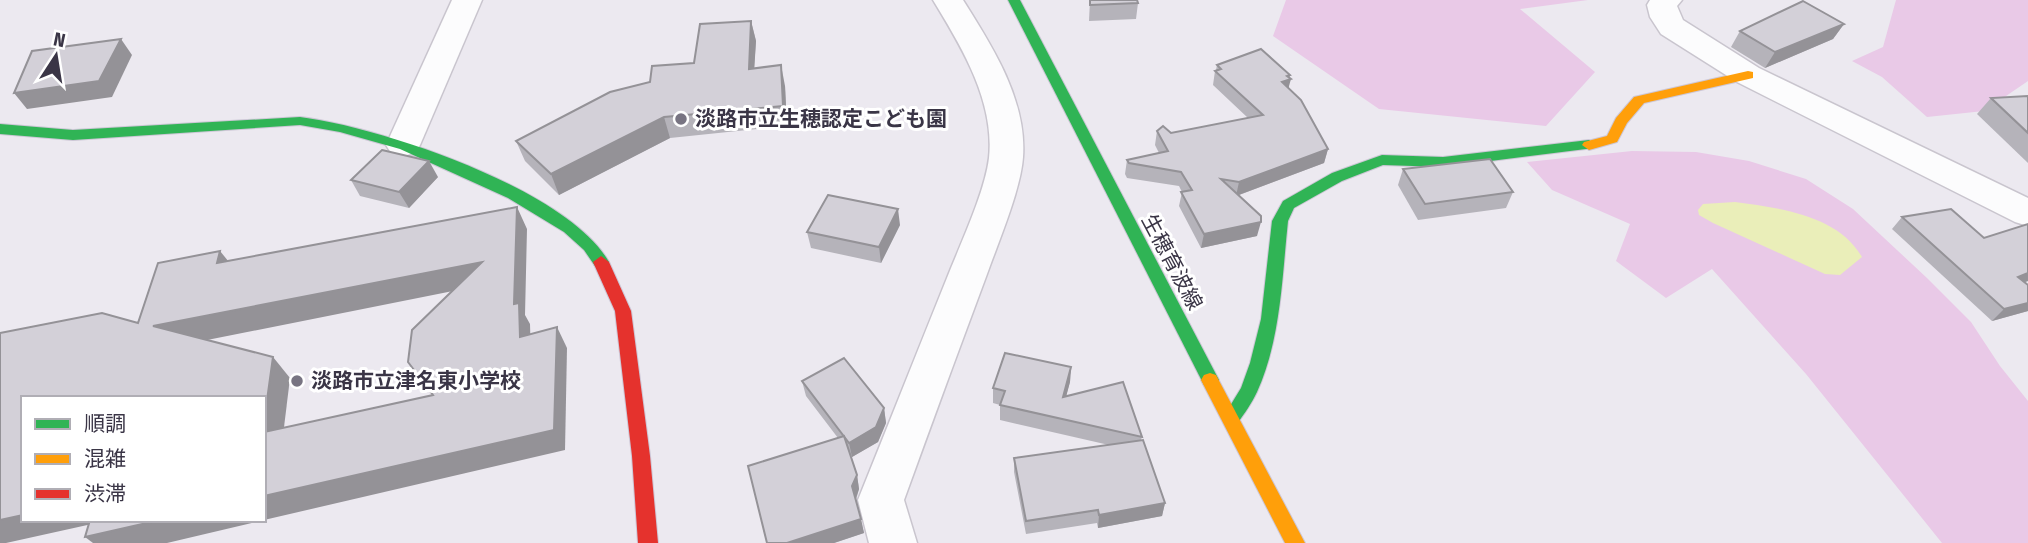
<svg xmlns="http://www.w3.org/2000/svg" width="2028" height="543" viewBox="0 0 2028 543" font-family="'Fira Sans Condensed','Noto Sans JP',sans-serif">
<rect width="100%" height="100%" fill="#ece9f0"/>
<g fill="#e9c9e7">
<path d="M1286,0H1588L1520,9L1595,72L1546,126L1379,109L1273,36Z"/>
<path d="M1896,0H2028V81L1984,111L1927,117L1882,77L1852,61L1883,47Z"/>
<path d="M1632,151L1696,152L1749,161L1806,179L1853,209L1927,278L1971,322L2000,366L2028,401V543H1942L1806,374L1712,269L1666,298L1616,261L1630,224L1552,190L1527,162Z"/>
</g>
<path fill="#eaeeb9" d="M1735,202C1780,208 1838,215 1862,257L1840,275L1825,274L1713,223L1699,215L1698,210L1703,204Z"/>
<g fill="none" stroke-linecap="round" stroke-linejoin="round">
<defs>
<g id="street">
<path d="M452,0H482L420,145L415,153L403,156L391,153L386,145Z"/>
<path d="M933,0H963C992,46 1027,100 1023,157C1021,189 998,243 987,274C959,349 931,425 904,500L917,543H869L858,500C888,426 917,352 947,278C960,245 985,192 989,158C995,101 961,46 933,0Z"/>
<path d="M1650,0H1682L1677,6L1683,20L1759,68L2028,198V226L2015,222L1737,82L1661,34L1650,17L1647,5Z"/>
</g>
<g id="fast">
<path d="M1008,0H1020L1219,380L1216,385L1210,387L1204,385Z"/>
<path d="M300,117C381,127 567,189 609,262L607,266H595L584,250L564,232L508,198L400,149L340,132L300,125L73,140L0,134V124L73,130Z"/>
<path d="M1589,140L1596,145L1594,148L1443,167L1383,165L1342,181L1294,208L1288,221C1282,277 1281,339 1257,392C1252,403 1244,414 1237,424L1231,426L1225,424L1222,419L1241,388L1250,363L1261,319L1272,221L1283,201L1332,173L1382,155L1443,157Z"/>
</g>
<g id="slow">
<path d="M1748,71L1753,72V78L1644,103L1627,123L1617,142L1589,150L1582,145L1584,142L1607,136L1616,118L1634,97Z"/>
<path d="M1210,373L1216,375L1305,543H1285L1201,380L1204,375Z"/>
</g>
<path id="jam" d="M601,256L609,262L631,311L650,456L658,543H638L632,456L615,311L593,262Z"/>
</defs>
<use href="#street" stroke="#c9c5ce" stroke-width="3"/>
<use href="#fast" stroke="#cdc7d6" stroke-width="2"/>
<use href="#slow" stroke="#cdc7d6" stroke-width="2"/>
<use href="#jam" stroke="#cdc7d6" stroke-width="2"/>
<use href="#street" fill="#fcfcfd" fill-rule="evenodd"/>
<use href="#fast" fill="#30b455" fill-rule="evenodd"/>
<use href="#slow" fill="#ff9f0a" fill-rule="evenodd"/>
<use href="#jam" fill="#e5322d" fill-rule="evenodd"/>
</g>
<g fill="#b5b3ba">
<path d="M1090,0L1138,3L1136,19L1089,21Z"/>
<path d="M751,21L756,41L754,68L785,86L787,126L670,138L559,195L525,161L516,141L694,63Z"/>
<path d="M1844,24L1833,39L1765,68L1731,47L1740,31Z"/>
<path d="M1217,65L1289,78V88L1328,149L1324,163L1239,195L1257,236L1201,248L1179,206L1182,192L1179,186L1127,178L1125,174L1127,160L1159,153L1155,145L1157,131L1171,133L1248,118L1213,85L1215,71L1216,70Z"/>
<path d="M2028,96V163L1977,114L1991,98Z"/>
<path d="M1403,169L1513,192L1506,208L1418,220L1398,185Z"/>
<path d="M438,177L409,208L360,196L351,180Z"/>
<path d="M1902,217L1984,238L2028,224V281L2025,282L2028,311L1992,321L1892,229Z"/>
<path d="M900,225L881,263L811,248L807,232Z"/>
<path d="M1071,367L1070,382L1066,396L1142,437L1141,440L1165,503L1162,516L1098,528L1097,523L1026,534L1014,472V458L1109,445L1000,420V405L993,403V388Z"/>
<path d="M802,381L884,408L886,423L878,442L852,457L850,455L857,475L859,489L856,500L864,533L834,543H767L838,438L806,396Z"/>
</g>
<g fill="#949297">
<path d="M751,21L756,41L753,89L749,69Z"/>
<path d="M1844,24L1833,39L1765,68L1775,52Z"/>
<path d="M121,39L132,55L112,97L27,109L14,93Z"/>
<path d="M781,65L785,86L787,126L783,106Z"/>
<path d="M1290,75L1289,79H1291L1287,93L1282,82L1287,76Z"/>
<path d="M664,117L670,138L559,195L551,174Z"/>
<path d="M1328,149L1324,163L1236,196L1239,182Z"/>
<path d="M429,161L438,177L409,208L399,192Z"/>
<path d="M517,207L527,229L525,315L530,324L531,358L520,337L514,304Z"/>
<path d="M898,209L900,225L881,263L879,247Z"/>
<path d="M1261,222L1257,236L1201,248L1204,234Z"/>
<path d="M220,251L237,272L217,263Z"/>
<path d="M482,262L493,283L172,347L153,326Z"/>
<path d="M2028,273V281L2006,288L2018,277Z"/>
<path d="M2028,303V311L1992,321L2004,309Z"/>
<path d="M557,327L567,348L565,450L264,520V496Z"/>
<path d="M273,357L290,378L281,452L264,434V422Z"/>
<path d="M1071,367L1070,382L1062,412L1063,397Z"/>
<path d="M884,408L886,423L878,442L852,457L849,443Z"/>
<path d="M857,475L859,489L855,501L852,486Z"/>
<path d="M1165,503L1162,516L1098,528L1099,515Z"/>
<path d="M23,515V520H110L6,543H0V520Z"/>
<path d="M861,519L864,533L834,543H787Z"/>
<path d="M160,520H264L167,543H93L85,537Z"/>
</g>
<g fill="#d3d0d8" stroke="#949297" stroke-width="2">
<path d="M1090,0H1137L1138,3L1090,5Z"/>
<path d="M1803,1L1844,24L1775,52L1740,31Z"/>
<path d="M751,21L749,69L781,65L783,106L664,117L551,174L516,141L610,92L650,82L652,66L694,63L700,24Z"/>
<path d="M121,39L99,81L14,93L32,51Z"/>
<path d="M1261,49L1290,75L1287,76L1291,79L1282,82L1301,100L1328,149L1239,182L1221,179L1261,216V222L1204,234L1181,192L1192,190L1181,172L1129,163L1127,160L1168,151L1157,131L1163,126L1171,133L1263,115L1215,71L1221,69L1217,65Z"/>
<path d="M2028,96V133L1991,98Z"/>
<path d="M382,150L429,161L399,192L351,180Z"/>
<path d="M1490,159L1513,192L1425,204L1403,169Z"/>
<path d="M828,195L898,209L879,247L807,232Z"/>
<path d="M517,207L514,304L519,303L520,337L557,327L554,430L264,496V432L433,395L408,362L412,330L482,262L153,326L273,357L264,422V398H23V515L0,520V333L102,313L138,323L158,263L220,251L217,263Z"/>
<path d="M1951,209L1984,238L2028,224V273L2018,277L2028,285V303L2004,309L1902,217Z"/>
<path d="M1005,353L1071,367L1063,397L1123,382L1142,437L1000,405L1005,391L993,388Z"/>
<path d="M844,358L884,408L876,427L849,443L802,381Z"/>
<path d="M844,436L857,475L852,486L861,519L787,543H767L748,466Z"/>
<path d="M1143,440L1165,503L1099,515L1098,510L1026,521L1014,458Z"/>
<path d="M90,520H160L85,537Z"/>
</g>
<g fill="#787482" stroke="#fff" stroke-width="2.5">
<circle cx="681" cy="119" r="7"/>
<circle cx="297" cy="381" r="7"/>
</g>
<g text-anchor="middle" stroke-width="6" stroke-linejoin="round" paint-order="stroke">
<g font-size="21" font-weight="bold" fill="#3a3546" stroke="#fff" text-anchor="start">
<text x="695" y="126">淡路市立生穂認定こども園</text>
<text x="311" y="388">淡路市立津名東小学校</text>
</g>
<g font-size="21" fill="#3a3546" stroke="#fff">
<text transform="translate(1172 262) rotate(62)" y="7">生穂育波線</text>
</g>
</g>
<rect x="21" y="396" width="245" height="126" fill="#ffffff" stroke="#b0aeb5" stroke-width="2"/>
<rect x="35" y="419" width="35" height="10" fill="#30b455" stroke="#b0aeb5" stroke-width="2"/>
<text x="84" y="431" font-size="21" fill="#3a3546">順調</text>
<rect x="35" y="454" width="35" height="10" fill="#ff9f0a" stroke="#b0aeb5" stroke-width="2"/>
<text x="84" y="466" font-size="21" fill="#3a3546">混雑</text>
<rect x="35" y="489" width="35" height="10" fill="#e5322d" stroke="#b0aeb5" stroke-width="2"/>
<text x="84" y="501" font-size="21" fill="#3a3546">渋滞</text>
<g transform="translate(56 56) rotate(12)" stroke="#ffffff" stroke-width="5" paint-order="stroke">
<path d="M0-5L12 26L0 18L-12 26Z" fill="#3a3546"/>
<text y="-10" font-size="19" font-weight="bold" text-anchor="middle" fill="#3a3546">N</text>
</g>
</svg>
